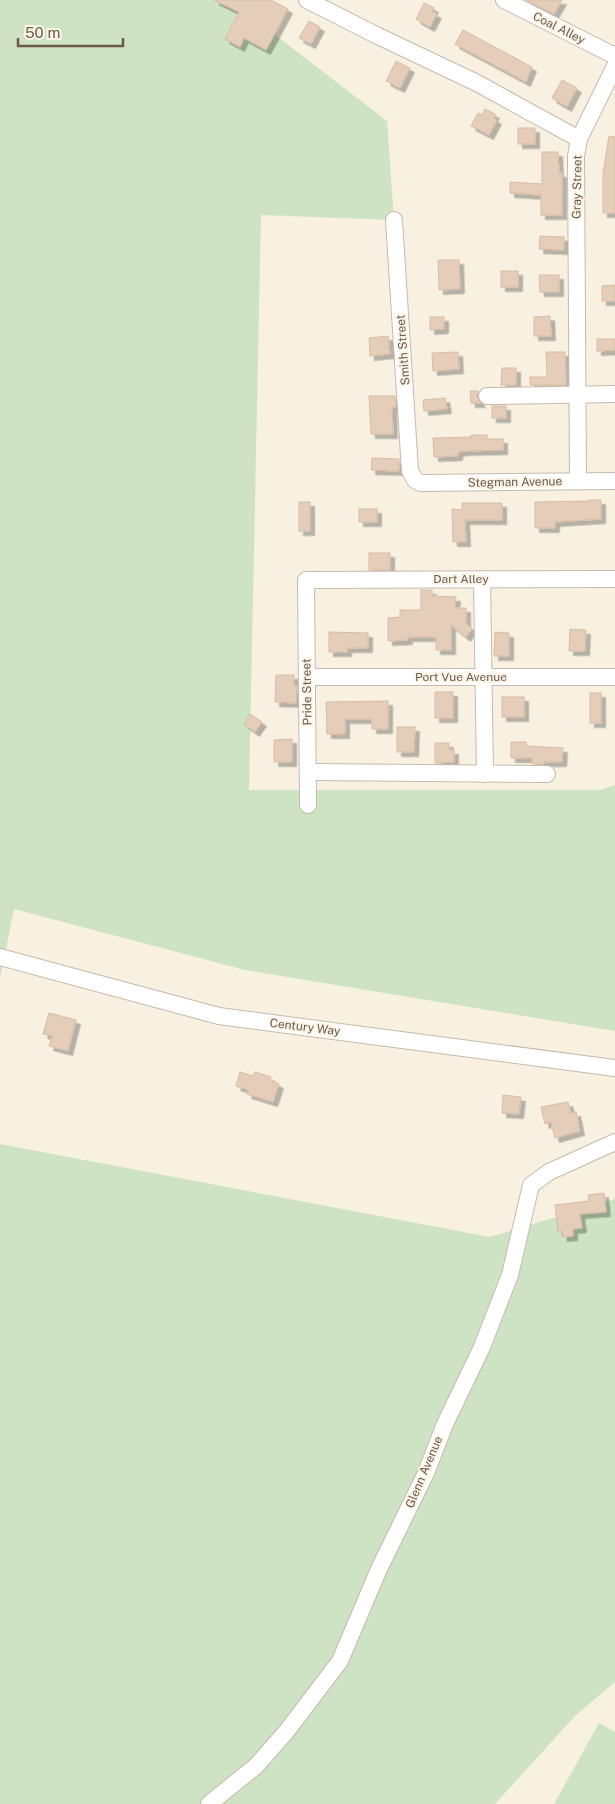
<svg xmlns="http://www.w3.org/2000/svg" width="615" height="1804" viewBox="0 0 615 1804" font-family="'Public Sans',sans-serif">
<defs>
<filter id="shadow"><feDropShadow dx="4.5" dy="4.5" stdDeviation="0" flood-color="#0004"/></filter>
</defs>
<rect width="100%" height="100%" fill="#f8f1e2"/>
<g fill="#cee3c3">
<path d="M0,0H230L387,121L394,220L261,215L249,790H600L615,785V1031L245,970L14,909L0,978Z"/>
<path d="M0,1144L490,1237L615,1199V1682L576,1715L495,1804H0Z"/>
<path d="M599,1723L615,1732V1804H554Z"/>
</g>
<g fill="#e4ceb9" stroke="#dabba1" filter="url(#shadow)">
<path d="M214,0H271L288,9L266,50L244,38L240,47L225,39L239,12Z"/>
<path d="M526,0H562L554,14Z"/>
<path d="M424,3L434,8L432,12L437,14L430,27L416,19Z"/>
<path d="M309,21L320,27L311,44L299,38Z"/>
<path d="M463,30L532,67L526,82L455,44Z"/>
<path d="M396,61L410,68L400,88L386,81Z"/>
<path d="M562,80L577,88L567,107L552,98Z"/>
<path d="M485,109L495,114L493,118L497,120L489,135L471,126L478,113L482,115Z"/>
<rect x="518" y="128" width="17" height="16"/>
<path d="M609,136L615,137V213H603V173Z"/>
<path d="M542,152H558L559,173H562V215H541V195L510,193V182L542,184Z"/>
<path d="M540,236L564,237V250L539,249Z"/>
<path d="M438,260H459L460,289L439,290Z"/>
<rect x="501" y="271" width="17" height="16"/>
<path d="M539,275H559V292H540Z"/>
<path d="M615,285V301H602V286Z"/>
<path d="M550,316L551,336H534V317Z"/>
<path d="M430,317H444V329L430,330Z"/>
<path d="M388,336L390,354L370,356L369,338Z"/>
<path d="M597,339H615V350L597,351Z"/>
<path d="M458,352L459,369L433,371L432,353Z"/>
<path d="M546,352H565L566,385H530V377H547Z"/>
<path d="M502,368H516V385H501Z"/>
<path d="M470,391H478L477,397L481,403H471Z"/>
<path d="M369,396H395L396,407H392L393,434H371Z"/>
<path d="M445,398L447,409L424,411L423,400Z"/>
<rect x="492" y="406" width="14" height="12"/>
<path d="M471,435H487V439H503V450L464,451L458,452V456L434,457L433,438L471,437Z"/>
<path d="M372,458L399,459V471L371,470Z"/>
<path d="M589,500H601V519L555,522V528H535V502L589,501Z"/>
<rect x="299" y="502" width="11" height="29"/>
<path d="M462,503H502V520H465L466,542H453L452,509L462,510Z"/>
<rect x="359" y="509" width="18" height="13"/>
<rect x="369" y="553" width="21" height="17"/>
<path d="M421,590H432V596L456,597L455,608H466V623L472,629L466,637L451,625V650H436V637H408V640L388,641V618L400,617V610H421Z"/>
<path d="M570,629L586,630L585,651H569Z"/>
<path d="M329,632L368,633V648H347V652H329Z"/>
<path d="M495,632L509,633V656H494Z"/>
<path d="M276,675H294V686H297L296,703L275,702Z"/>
<rect x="435" y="692" width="18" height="26"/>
<rect x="590" y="693" width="11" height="30"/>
<rect x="502" y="697" width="22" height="20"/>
<path d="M388,701V729H372V719H345V734H327L326,702Z"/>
<path d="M250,714L262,722L255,732L244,724Z"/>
<path d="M397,727H415L414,752H397Z"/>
<path d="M292,739V762H274V740Z"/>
<path d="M511,742H526V746L563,748L562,762H544V764H532V758H511Z"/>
<path d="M435,743H449V750H454V762L435,763Z"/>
<path d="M49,1013L76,1020L68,1051L49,1046L52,1036L43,1034Z"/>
<path d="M240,1072L253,1076L255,1072L271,1077L270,1080L279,1084L273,1102L247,1094L248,1090L236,1086Z"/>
<path d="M503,1095L521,1097L519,1114L502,1113Z"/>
<path d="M568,1102L571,1113L576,1112L580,1131L555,1138L551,1122L545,1124L541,1107Z"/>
<path d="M604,1193L606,1212L580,1214L582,1228L573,1229V1236L563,1237L562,1231L558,1232L555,1205L589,1201L588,1195Z"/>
</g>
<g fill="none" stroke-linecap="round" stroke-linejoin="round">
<defs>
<g id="minor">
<path d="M307,0L376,35L477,83L579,139"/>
<path d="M504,0L615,56"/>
<path d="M394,220L410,471L415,480L421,483L615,481"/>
<path d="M487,396L615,394"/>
<path d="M578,481L576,156L579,139L615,66"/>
<path d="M482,579L485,774"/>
<path d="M307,677H615"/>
<path d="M308,772L547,774"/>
<path d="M308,805L306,580L615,579"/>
<path d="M0,957L219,1016L615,1068"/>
<path d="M209,1804L256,1766L286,1732L340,1661L379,1569L426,1473L445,1424L482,1347L510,1275L531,1185L549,1172L615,1142"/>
</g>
</defs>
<use href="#minor" stroke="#c7b9ac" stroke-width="18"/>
<use href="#minor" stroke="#fff" stroke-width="16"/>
</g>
<g text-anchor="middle" stroke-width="4" stroke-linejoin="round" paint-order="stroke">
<g font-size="12" fill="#6c5a4d" stroke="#fcf5e8">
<text transform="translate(559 28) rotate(27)" y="4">Coal Alley</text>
<text transform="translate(577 187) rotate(-89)" y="4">Gray Street</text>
<text transform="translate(403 350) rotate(-94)" y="4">Smith Street</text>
<text transform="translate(515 482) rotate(-1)" y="4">Stegman Avenue</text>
<text x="461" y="583">Dart Alley</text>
<text x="461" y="681">Port Vue Avenue</text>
<text transform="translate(307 692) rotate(-91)" y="4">Pride Street</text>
<text transform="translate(305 1027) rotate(7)" y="4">Century Way</text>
<text transform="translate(424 1472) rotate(-67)" y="4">Glenn Avenue</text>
</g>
</g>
<path d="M18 38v8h105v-8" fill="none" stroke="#6c5a4d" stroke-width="2.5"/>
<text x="25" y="38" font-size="15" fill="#6c5a4d" stroke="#fcf5e8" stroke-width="4" paint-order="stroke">50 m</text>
</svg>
